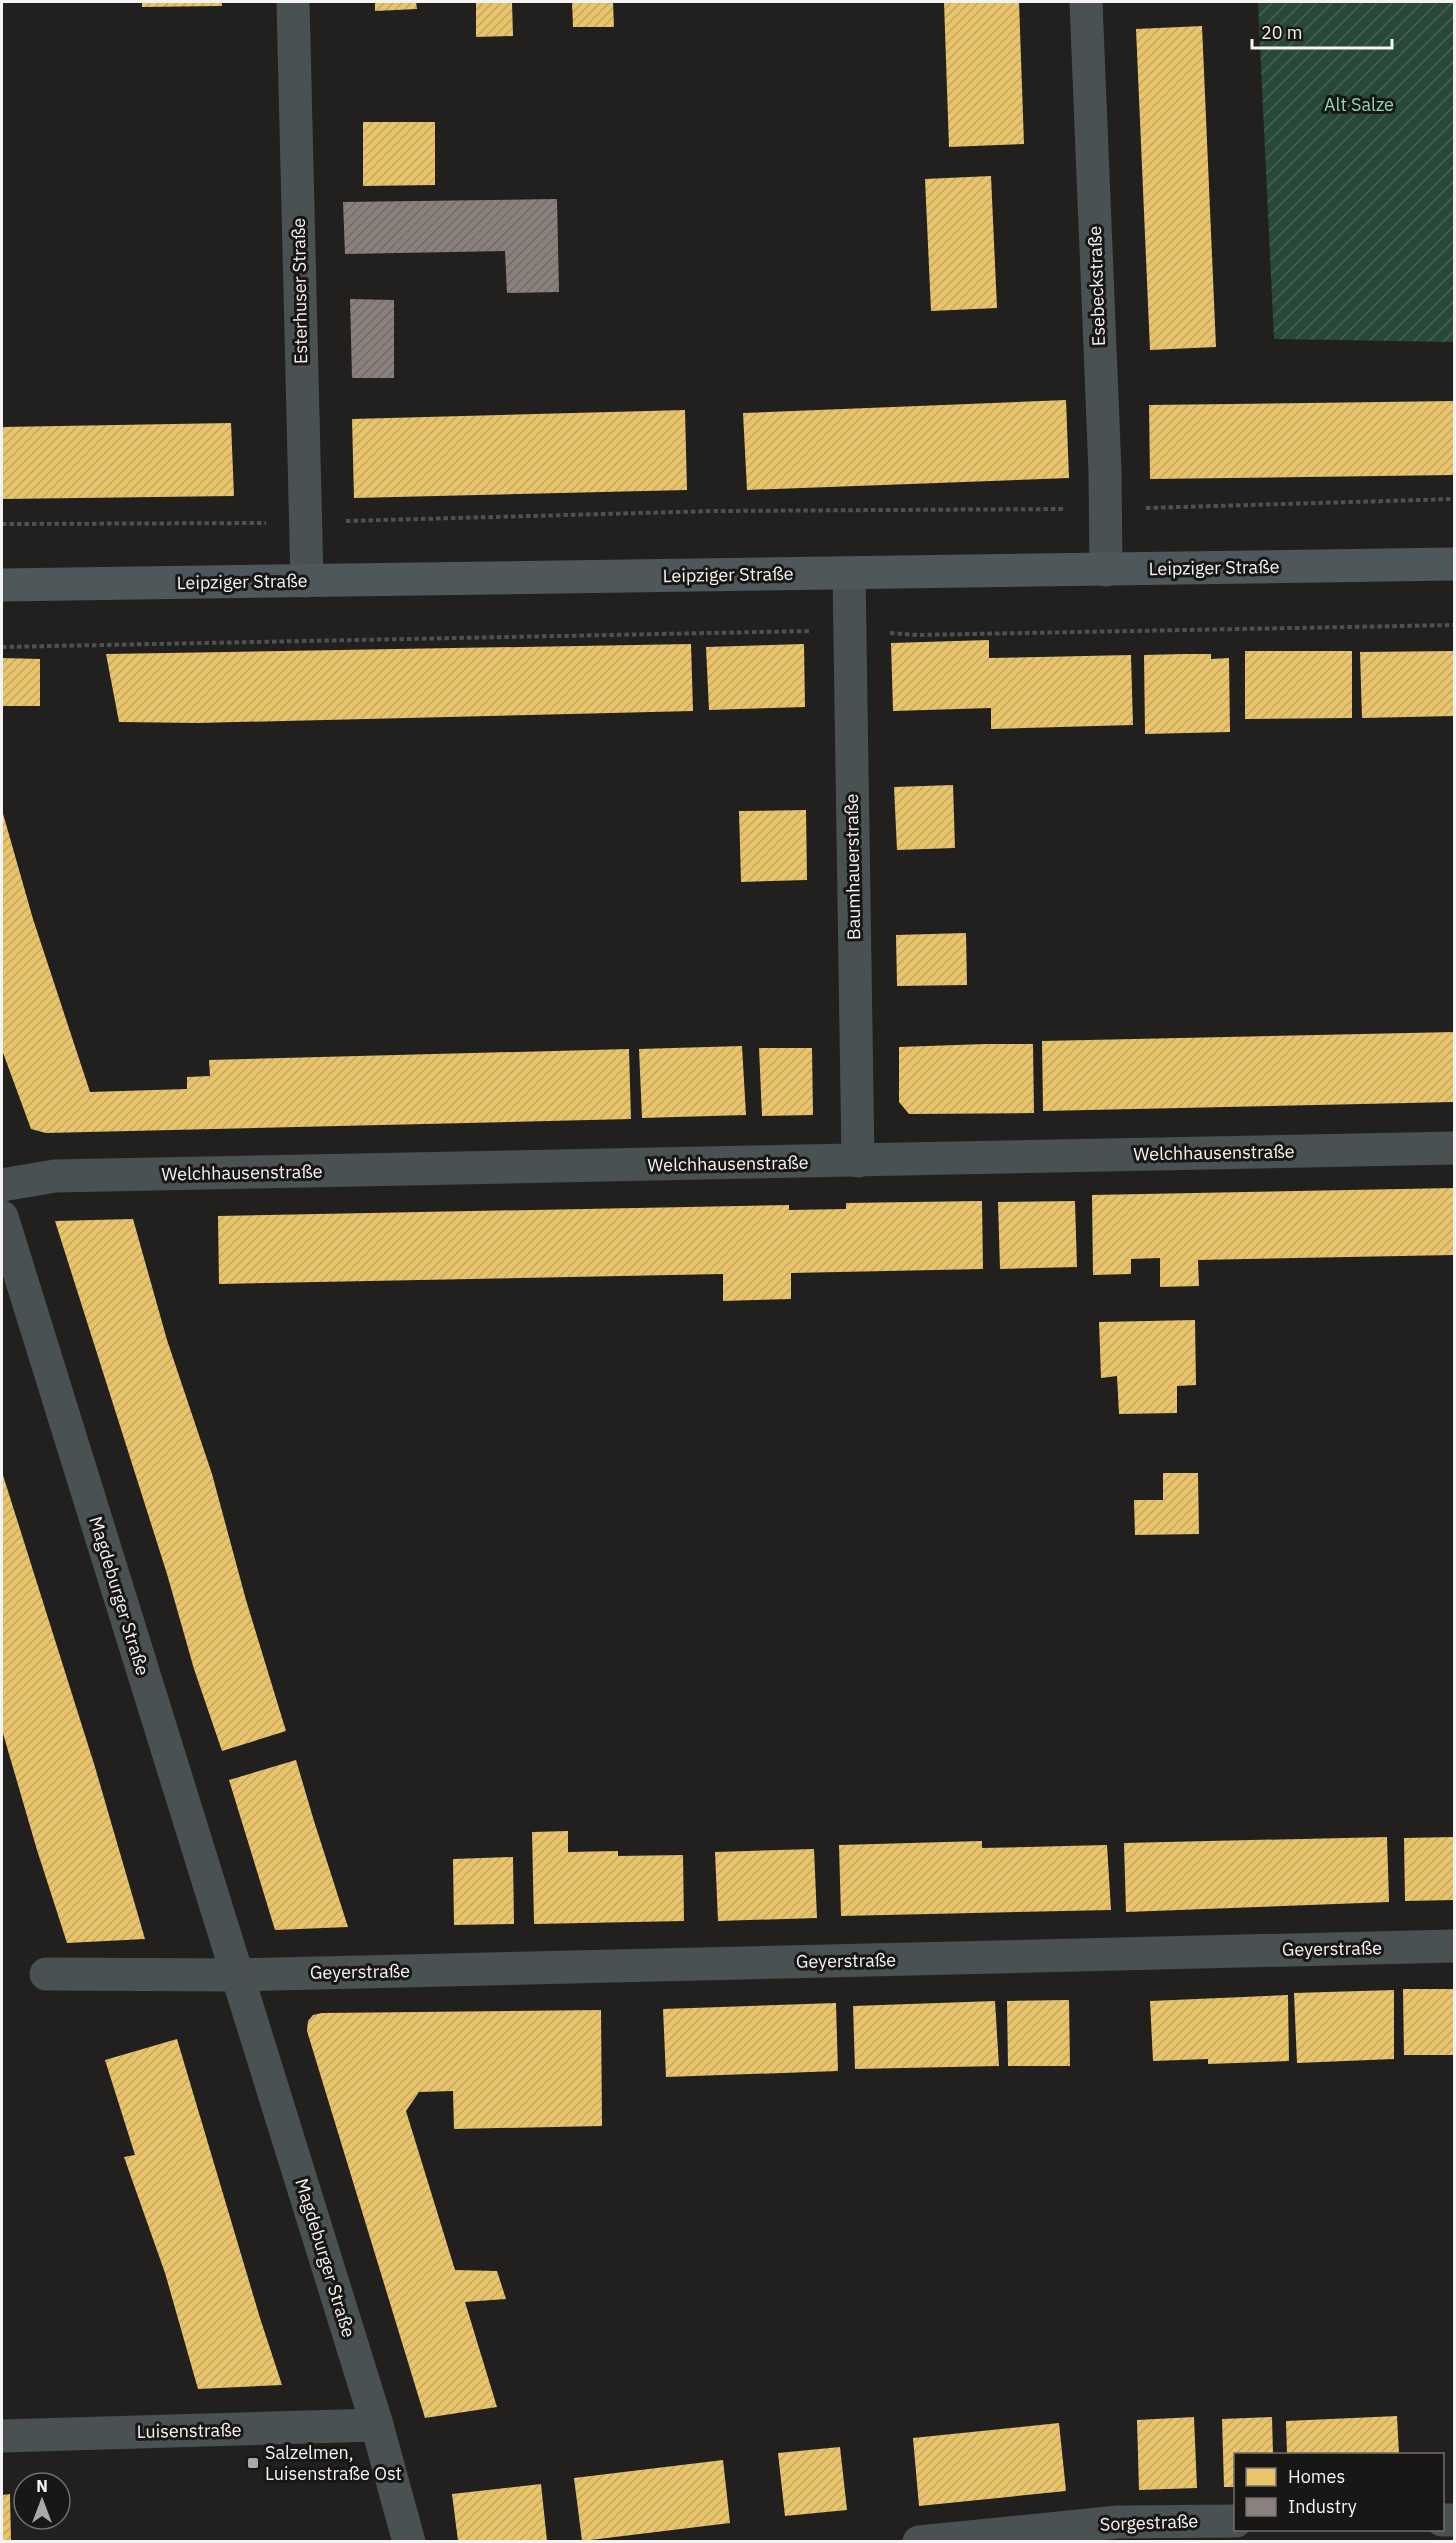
<svg xmlns="http://www.w3.org/2000/svg" width="1456" height="2543" viewBox="0 0 1456 2543" font-family="'IBM Plex Sans',sans-serif">
<defs>
<pattern id="garden-furrows" width="10" height="10" patternUnits="userSpaceOnUse" patternTransform="scale(1.5)"><rect width="10" height="10" fill="#284839"/><path d="M-1 1l2-2M0 10L10 0M9 11l2-2" fill="none" stroke="#486356"/></pattern>
<pattern id="homes-hatch" width="6" height="6" patternUnits="userSpaceOnUse" patternTransform="scale(1.5)"><rect width="6" height="6" fill="#e9c46a"/><path d="M-1 1l2-2M0 6l6-6M5 7l2-2" fill="none" stroke="#c1a562"/></pattern>
<pattern id="industry-hatch" width="6" height="6" patternUnits="userSpaceOnUse" patternTransform="scale(1.5)"><rect width="6" height="6" fill="#8a817c"/><path d="M-1 1l2-2M0 6l6-6M5 7l2-2" fill="none" stroke="#706b68"/></pattern>
</defs>
<rect width="100%" height="100%" fill="#21201f"/>
<path fill="url(#garden-furrows)" d="M1258,2H1454V342L1274,339Z"/>
<g fill="url(#homes-hatch)">
<path d="M142,2H222V6L142,7Z"/>
<path d="M375,2H416L417,9L375,11Z"/>
<path d="M476,2H512L513,36L476,37Z"/>
<path d="M572,2H613L614,27H573Z"/>
<path d="M944,2H1019L1024,144L949,147Z"/>
<path d="M1202,26L1216,347L1150,350L1136,29Z"/>
<path d="M363,122H435V185L363,186Z"/>
<path d="M991,176L997,308L931,311L925,179Z"/>
<path d="M1066,400L1069,478L747,490L743,413Z"/>
<path d="M1454,401V475L1150,479L1149,405Z"/>
<path d="M685,410L687,490L354,498L352,419Z"/>
<path d="M231,423L234,496L2,499V427Z"/>
<path d="M989,640V658L1131,655L1133,725L991,729V708L893,711L891,643Z"/>
<path d="M691,644L693,711L198,723L119,722L106,654Z"/>
<path d="M804,644L805,707L709,710L706,647Z"/>
<path d="M1245,651H1352V718L1245,719Z"/>
<path d="M1454,651V716L1362,718L1360,652Z"/>
<path d="M1184,654H1211V659L1229,658L1230,732L1145,734L1144,655Z"/>
<path d="M2,658L40,659V706H2Z"/>
<path d="M953,785L955,848L897,850L894,787Z"/>
<path d="M2,810L33,919L90,1092L187,1089V1077L210,1076L209,1060L629,1049L631,1119L46,1133L31,1129L2,1050Z"/>
<path d="M806,810L807,880L741,882L739,811Z"/>
<path d="M966,933L967,985L897,986L896,935Z"/>
<path d="M1454,1032V1102L1043,1111L1042,1041Z"/>
<path d="M985,1044H1033L1034,1113L909,1114L899,1102V1047Z"/>
<path d="M742,1046L746,1115L642,1118L639,1049Z"/>
<path d="M759,1048H812L813,1115L762,1116Z"/>
<path d="M1454,1188V1255L1198,1260L1199,1286L1160,1287V1258L1131,1259V1274L1093,1275L1092,1195Z"/>
<path d="M982,1201L983,1269L791,1273V1299L723,1301V1274L219,1284L218,1216L789,1205V1210L846,1209V1203Z"/>
<path d="M1075,1201L1077,1267L1000,1269L998,1202Z"/>
<path d="M133,1219L167,1340L212,1474L246,1600L286,1731L222,1751L194,1669L167,1574L55,1221Z"/>
<path d="M1195,1320L1196,1385L1177,1386V1413L1119,1414L1117,1376L1101,1378L1099,1322Z"/>
<path d="M2,1472L95,1767L145,1939L67,1943L37,1850L2,1730Z"/>
<path d="M1163,1473H1198L1199,1534L1135,1535L1134,1500H1163Z"/>
<path d="M296,1760L314,1821L348,1927L275,1930L229,1780Z"/>
<path d="M568,1831V1852L618,1851V1856L683,1855L684,1921L534,1924L532,1832Z"/>
<path d="M1387,1837L1389,1902L1126,1912L1124,1843Z"/>
<path d="M1454,1837V1900L1405,1901L1404,1838Z"/>
<path d="M982,1841V1848L1107,1845L1111,1910L841,1916L839,1845Z"/>
<path d="M814,1849L817,1918L718,1921L715,1852Z"/>
<path d="M513,1857L514,1924L454,1925L453,1859Z"/>
<path d="M1403,1989H1454V2055H1404Z"/>
<path d="M1394,1990V2059L1297,2063L1294,1993Z"/>
<path d="M1288,1995L1289,2061L1208,2064V2059L1153,2061L1150,2001Z"/>
<path d="M1069,2000L1070,2066H1008L1007,2001Z"/>
<path d="M995,2001L999,2066L855,2069L853,2006Z"/>
<path d="M836,2003L838,2071L666,2077L663,2009Z"/>
<path d="M601,2010L602,2126L454,2129L453,2091L419,2092L406,2111L455,2270L497,2271L506,2299L465,2302L497,2407L425,2418L307,2031L308,2021L313,2015L322,2013Z"/>
<path d="M177,2039L260,2318L282,2385L198,2389L165,2273L124,2157L135,2155L105,2060Z"/>
<path d="M1397,2416L1399,2454H1287L1286,2421Z"/>
<path d="M1194,2417L1197,2488L1139,2490L1137,2420Z"/>
<path d="M1272,2417L1273,2454H1236V2487H1224L1222,2419Z"/>
<path d="M1059,2423L1066,2491L919,2506L913,2438Z"/>
<path d="M840,2447L847,2510L785,2516L778,2453Z"/>
<path d="M723,2460L730,2523L582,2541L574,2478Z"/>
<path d="M541,2484L547,2541H458L452,2494Z"/>
<path d="M10,2494L11,2541H2V2495Z"/>
</g>
<g fill="url(#industry-hatch)">
<path d="M557,199L559,292L507,293L505,251L345,254L343,202Z"/>
<path d="M350,299L394,300V378H352Z"/>
</g>
<g fill="none" stroke-linecap="round" stroke-linejoin="round">
<g stroke="#4d5152" stroke-width="4" stroke-dasharray="4.5 3" stroke-linecap="butt">
<path d="M1146,508L1454,499"/>
<path d="M346,521L714,511L1064,509"/>
<path d="M2,524L266,523"/>
<path d="M890,633L917,635L1454,625"/>
<path d="M2,647L811,631"/>
</g>
<g stroke="#4a5152" stroke-width="33">
<path d="M293,2L307,581"/>
<path d="M1086,2L1105,471L1106,570"/>
<path d="M849,573L858,1161"/>
<path d="M2,1185L55,1176L1454,1148"/>
<path d="M2,1217L377,2425L409,2542"/>
<path d="M46,1974L237,1975L1454,1946"/>
<path d="M2,2436L377,2425"/>
<path d="M1442,2520H1454"/>
<path d="M919,2542L1118,2522L1236,2521"/>
</g>
<path stroke="#4e585a" stroke-width="33" d="M2,585L1454,564"/>
</g>
<rect fill="#abaaa8" stroke="#191715" stroke-width="2" x="247" y="2457" width="12" height="12" rx="3"/>
<g text-anchor="middle" stroke-width="6" stroke-linejoin="round" paint-order="stroke">
<g font-size="18" fill="#8adab4" stroke="#191715">
<text x="1359" y="111">Alt Salze</text>
</g>
<g font-size="18" fill="#f5f4f2" stroke="#191715">
<text transform="translate(1097 286) rotate(-92)" y="6">Esebeckstraße</text>
<text transform="translate(300 291) rotate(-91)" y="6">Esterhuser Straße</text>
<text transform="translate(1214 568) rotate(-1)" y="6">Leipziger Straße</text>
<text transform="translate(728 575) rotate(-1)" y="6">Leipziger Straße</text>
<text transform="translate(242 582) rotate(-1)" y="6">Leipziger Straße</text>
<text transform="translate(853 867) rotate(-91)" y="6">Baumhauerstraße</text>
<text transform="translate(1214 1153) rotate(-1)" y="6">Welchhausenstraße</text>
<text transform="translate(728 1164) rotate(-1)" y="6">Welchhausenstraße</text>
<text transform="translate(242 1173) rotate(-1)" y="6">Welchhausenstraße</text>
<text transform="translate(119 1596) rotate(73)" y="6">Magdeburger Straße</text>
<text transform="translate(1332 1949) rotate(-1)" y="6">Geyerstraße</text>
<text transform="translate(846 1961) rotate(-1)" y="6">Geyerstraße</text>
<text transform="translate(360 1972) rotate(-1)" y="6">Geyerstraße</text>
<text transform="translate(325 2258) rotate(73)" y="6">Magdeburger Straße</text>
<text transform="translate(189 2431) rotate(-1)" y="6">Luisenstraße</text>
<text transform="translate(1149 2523) rotate(-2)" y="6">Sorgestraße</text>
</g>
<g font-size="18" fill="#f5f4f2" stroke="#191715" text-anchor="start">
<text x="265" y="2459">Salzelmen,<tspan x="265" dy="21">Luisenstraße Ost</tspan></text>
</g>
</g>
<rect width="1456" height="2543" fill="none" stroke="#f5f4f2" stroke-width="6"/>
<rect x="1234" y="2453" width="210" height="78" fill="#191715" stroke="#716f6d" stroke-width="1.5"/>
<rect x="1246" y="2468" width="30" height="18" fill="#e9c46a" stroke="#716f6d" stroke-width="1.5"/>
<text x="1288" y="2483" font-size="18" fill="#f5f4f2">Homes</text>
<rect x="1246" y="2498" width="30" height="18" fill="#8a817c" stroke="#716f6d" stroke-width="1.5"/>
<text x="1288" y="2513" font-size="18" fill="#f5f4f2">Industry</text>
<g transform="translate(42 2501)"><circle r="28" fill="#191715" stroke="#716f6d" stroke-width="1.5"/>
<path d="M0-4.5L10 22L0 15L-10 22Z" fill="#abaaa8"/>
<text y="-9" font-size="16" font-weight="bold" text-anchor="middle" fill="#f5f4f2">N</text>
</g>
<path d="M1252 39v9h140v-9" fill="none" stroke="#f5f4f2" stroke-width="3"/>
<text x="1261" y="39" font-size="18" fill="#f5f4f2" stroke="#191715" stroke-width="4.5" paint-order="stroke">20 m</text>
</svg>
